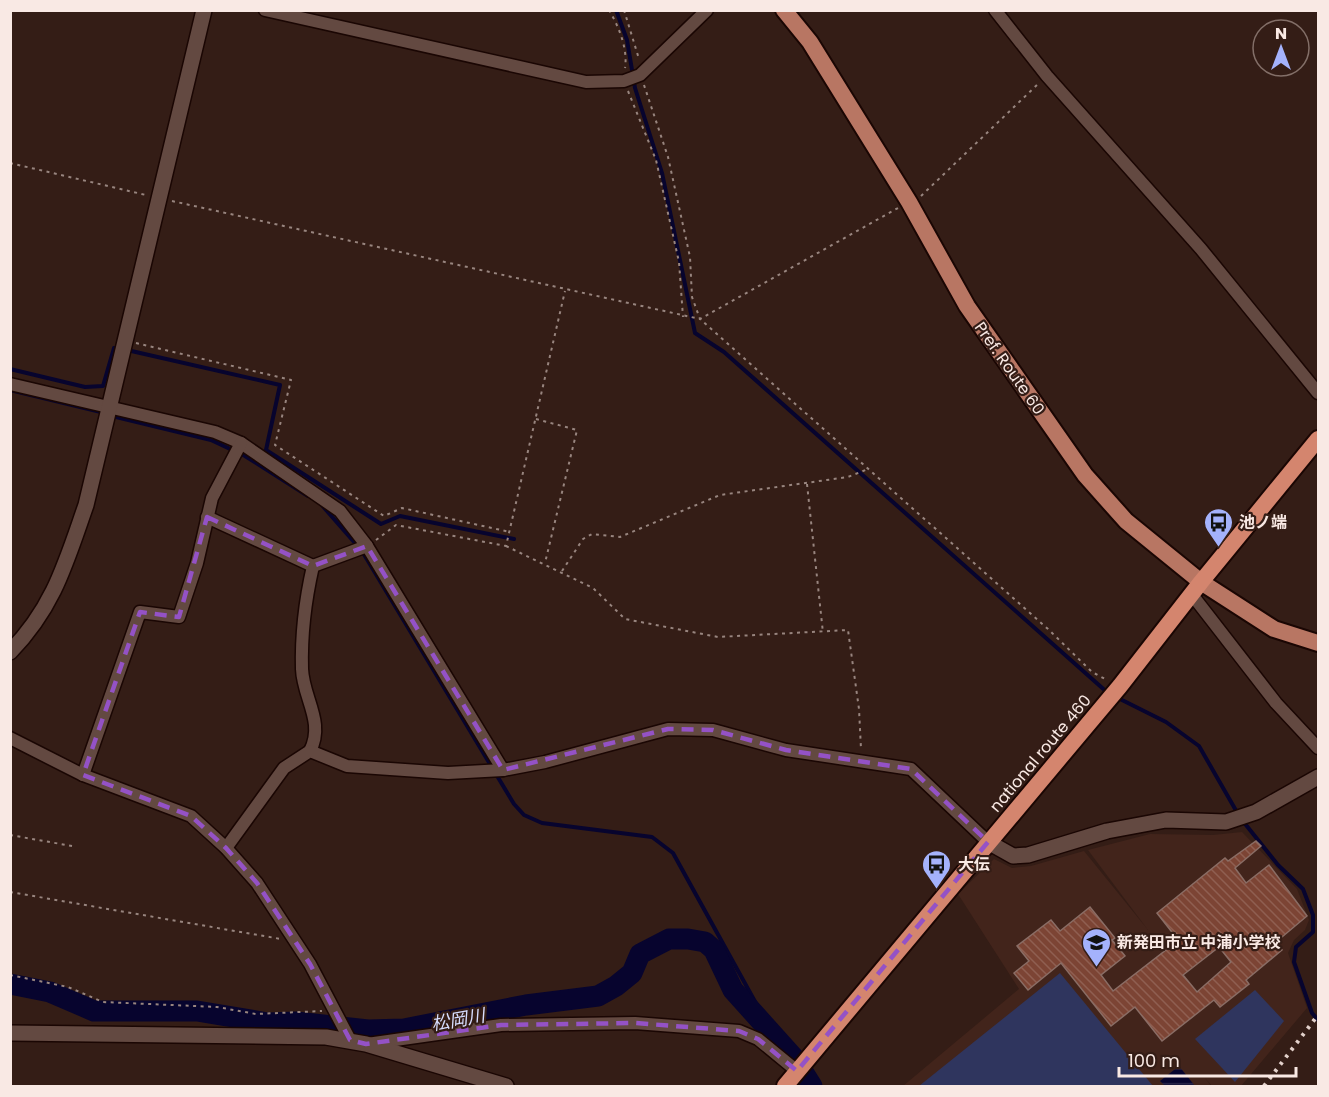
<svg xmlns="http://www.w3.org/2000/svg" width="1329" height="1097" viewBox="0 0 1329 1097" font-family="Poppins,'Noto Sans JP',sans-serif">
<defs>
<pattern id="water-rules" width="6" height="5" patternUnits="userSpaceOnUse" patternTransform="scale(1.5)"><rect width="6" height="5" fill="#07042e"/><path d="M0 2.5h6" fill="none" stroke="#2c294c"/></pattern>
<pattern id="building-back-hatch" width="6" height="6" patternUnits="userSpaceOnUse" patternTransform="scale(1.5)"><rect width="6" height="6" fill="#7c4434"/><path d="M-1 5l2 2M0 0l6 6M5-1l2 2" fill="none" stroke="#8f5f51"/></pattern>
</defs>
<rect width="100%" height="100%" fill="#341d16"/>
<path fill="#42241b" d="M1242,832L1297,889L1309,920L1305,930L1294,940L1288,953L1307,1008L1241,1086H1212L1205,1078L1211,1086H903L1019,989L958,894L994,859L1012,868L1031,866L1084,851L1148,930L1088,850L1150,834L1213,835Z"/>
<g fill="#2f355e">
<path d="M1060,973L1153,1086H919Z"/>
<path d="M1255,990L1284,1021L1235,1082L1195,1039Z"/>
</g>
<path fill="url(#water-rules)" d="M1179,1066L1195,1086H1165L1160,1081Z"/>
<g fill="none" stroke-linecap="round" stroke-linejoin="round">
<g stroke="#07042e" stroke-width="4">
<path d="M616,10L627,40L635,88L662,173L695,333L724,352L1109,694"/>
<path d="M127,350L280,385L266,450L381,524L400,516L514,539"/>
<path d="M10,369L85,387L103,386L114,348L120,349"/>
<path d="M10,390L105,413"/>
<path d="M112,416L211,440L245,456L308,496"/>
<path d="M320,503L362,551L514,804L524,815L542,823L652,837L673,853L758,1007L767,1029"/>
<path d="M1116,697L1166,722L1199,746L1238,814"/>
<path d="M1242,820L1278,865L1303,889L1313,915V932L1296,947L1294,962L1312,1013L1318,1020"/>
</g>
<path stroke="#07042e" stroke-width="21" d="M10,984L50,992L94,1011H197L268,1023L296,1022L368,1030L404,1029L526,1005L598,996L616,986L632,973L640,954L669,939H688L705,942L714,950L733,990L795,1059L812,1086"/>
</g>
<path fill="url(#building-back-hatch)" stroke="#8a6d65" stroke-width="1.5" fill-rule="evenodd" d="M1256,841L1261,846L1235,868L1246,883L1269,865L1307,916L1276,942L1282,950L1246,980L1249,984L1220,1007L1214,1000L1162,1041L1135,1007L1111,1026L1061,963L1028,990L1014,973L1029,961L1017,946L1051,920L1060,931L1090,907L1115,938L1112,940L1125,956L1101,975L1113,991L1171,946L1168,942L1175,936L1157,913L1225,858L1228,861ZM1219,947L1231,962L1197,992L1183,975Z"/>
<g fill="none" stroke-linecap="round" stroke-linejoin="round">
<defs>
<g id="minor">
<path d="M265,10L586,82L624,81L640,75L707,10"/>
<path d="M995,10L1047,76L1201,249L1318,393"/>
<path d="M10,384L215,432L241,443L340,511L367,546L503,770"/>
<path d="M207,517L313,566"/>
<path d="M1193,596L1276,703L1318,748"/>
<path d="M10,738L83,775L191,816L226,848L257,883L310,964L350,1040"/>
<path d="M310,751C325,722 303,698 302,669C301,634 305,601 313,566L367,546"/>
<path d="M83,775L140,612L179,617L197,563L212,498L241,443"/>
<path d="M226,848L284,768L310,751L347,766L448,773L503,770L545,762L668,729L713,730L786,750L911,769L988,842"/>
<path d="M367,1044L501,1025L635,1023L739,1031L758,1039L797,1071"/>
</g>
<g id="tertiary">
<path d="M10,652C54,607 66,562 86,505L204,10"/>
<path d="M988,842L1013,856L1028,855L1107,831L1166,820L1226,822L1256,812L1318,777"/>
<path d="M10,1033L326,1037L366,1044L506,1086"/>
</g>
<path id="primary" d="M784,10L810,42L909,202L967,306L1085,475L1126,521L1201,582L1274,629L1318,643"/>
<path id="trunk" d="M785,1086L1120,686L1201,582L1318,439"/>
</defs>
<use href="#minor" stroke="#1a0603" stroke-width="15"/>
<use href="#tertiary" stroke="#1a0603" stroke-width="18"/>
<use href="#primary" stroke="#1a0603" stroke-width="20"/>
<use href="#trunk" stroke="#1a0603" stroke-width="20"/>
<g stroke="#98857f" stroke-width="2" stroke-dasharray="3 4.5" stroke-linecap="butt">
<path d="M609,10C619,27 628,49 625,68"/>
<path d="M624,10L639,59"/>
<path d="M644,85L668,157L690,257L692,297L700,319L1048,629L1092,672L1107,680"/>
<path d="M628,91L656,160L679,262L683,317"/>
<path d="M10,163L146,195"/>
<path d="M921,196L1038,84"/>
<path d="M172,201L700,319L898,208"/>
<path d="M136,343L291,380L275,445L384,516L402,508L510,532"/>
<path d="M536,419L577,430L545,563"/>
<path d="M807,484L823,633"/>
<path d="M376,540L396,525L506,546L565,291"/>
<path d="M506,546L593,588L625,619L718,637L848,630L859,709L861,749"/>
<path d="M562,571L583,539L592,534L620,537L720,495L848,477L868,469"/>
<path d="M10,835L72,846"/>
<path d="M10,892L281,939"/>
<path d="M10,975L68,987L103,1002L217,1007L256,1014L322,1011"/>
</g>
<use href="#minor" stroke="#634941" stroke-width="12"/>
<use href="#tertiary" stroke="#634941" stroke-width="15"/>
<use href="#primary" stroke="#b87663" stroke-width="16"/>
<use href="#trunk" stroke="#d4856e" stroke-width="16"/>
<path stroke="#e2d1cb" stroke-width="4" stroke-dasharray="3 6" stroke-linecap="butt" d="M1264,1086L1318,1015"/>
</g>
<path fill="none" stroke="#9452c6" stroke-width="4.5" stroke-dasharray="12 8" stroke-linejoin="round" d="M207,517L313,566L367,546L503,770L668,729L713,730L786,750L911,769L988,842L797,1071L758,1039L739,1031L635,1023L501,1025L366,1044L350,1040L310,964L257,883L226,848L191,816L83,775L140,612L179,617Z"/>
<defs>
<symbol id="bus-pin" viewBox="-11 -11 22 30"><path d="M0 17L-7.5 6A9.5 9.5 0 1 1 7.5 6Z" fill="#a4b2fc" stroke="#341d16"/><path d="M-5-6H5V4H4V6H2V4H-2V6H-4V4H-5ZM-3.5-4V0h7V-4ZM-3.5 1.2v1.5H-2V1.2ZM2 1.2v1.5H3.5V1.2Z" fill="#111"/></symbol>
<symbol id="school-pin" viewBox="-11 -11 22 30"><path d="M0 17L-7.5 6A9.5 9.5 0 1 1 7.5 6Z" fill="#a4b2fc" stroke="#341d16"/><path d="M0-5L7-2L0 1L-7-2ZM-4 1L0 2.5L4 1V4Q0 6-4 4Z" fill="#111"/></symbol>
</defs>
<g fill-rule="evenodd">
<use href="#bus-pin" x="1202" y="506" width="33" height="45"/>
<use href="#bus-pin" x="920" y="848" width="33" height="45"/>
<use href="#school-pin" x="1080" y="926" width="33" height="45"/>
</g>
<g text-anchor="middle" stroke-width="4.5" stroke-linejoin="round" paint-order="stroke">
<g font-size="16" fill="#f9e9e4" stroke="#341d16">
<text transform="translate(1010 368) rotate(55)" y="6">Pref. Route 60</text>
<text transform="translate(1040 753) rotate(-50)" y="6">national route 460</text>
</g>
<g font-size="16" font-weight="bold" fill="#f9e9e4" stroke="#341d16" text-anchor="start">
<text x="1239" y="528">池ノ端</text>
<text x="958" y="870">大伝</text>
<text x="1117" y="948">新発田市立 中浦小学校</text>
</g>
<g font-size="18" font-style="italic" fill="#d7deff" stroke="#341d16">
<text transform="translate(458 1020) rotate(-10)" y="6">松岡川</text>
</g>
</g>
<rect width="1329" height="1097" fill="none" stroke="#f9e9e4" stroke-width="24"/>
<g transform="translate(1281 48)"><circle r="28" fill="#341d16" stroke="#836f68" stroke-width="1.5"/>
<path d="M0-4.5L10 22L0 15L-10 22Z" fill="#a4b2fc"/>
<text y="-9" font-size="16" font-weight="bold" text-anchor="middle" fill="#f9e9e4">N</text>
</g>
<path d="M1119 1067v9h177v-9" fill="none" stroke="#f9e9e4" stroke-width="3"/>
<text x="1128" y="1067" font-size="18" fill="#f9e9e4" stroke="#341d16" stroke-width="4.5" paint-order="stroke">100 m</text>
</svg>
